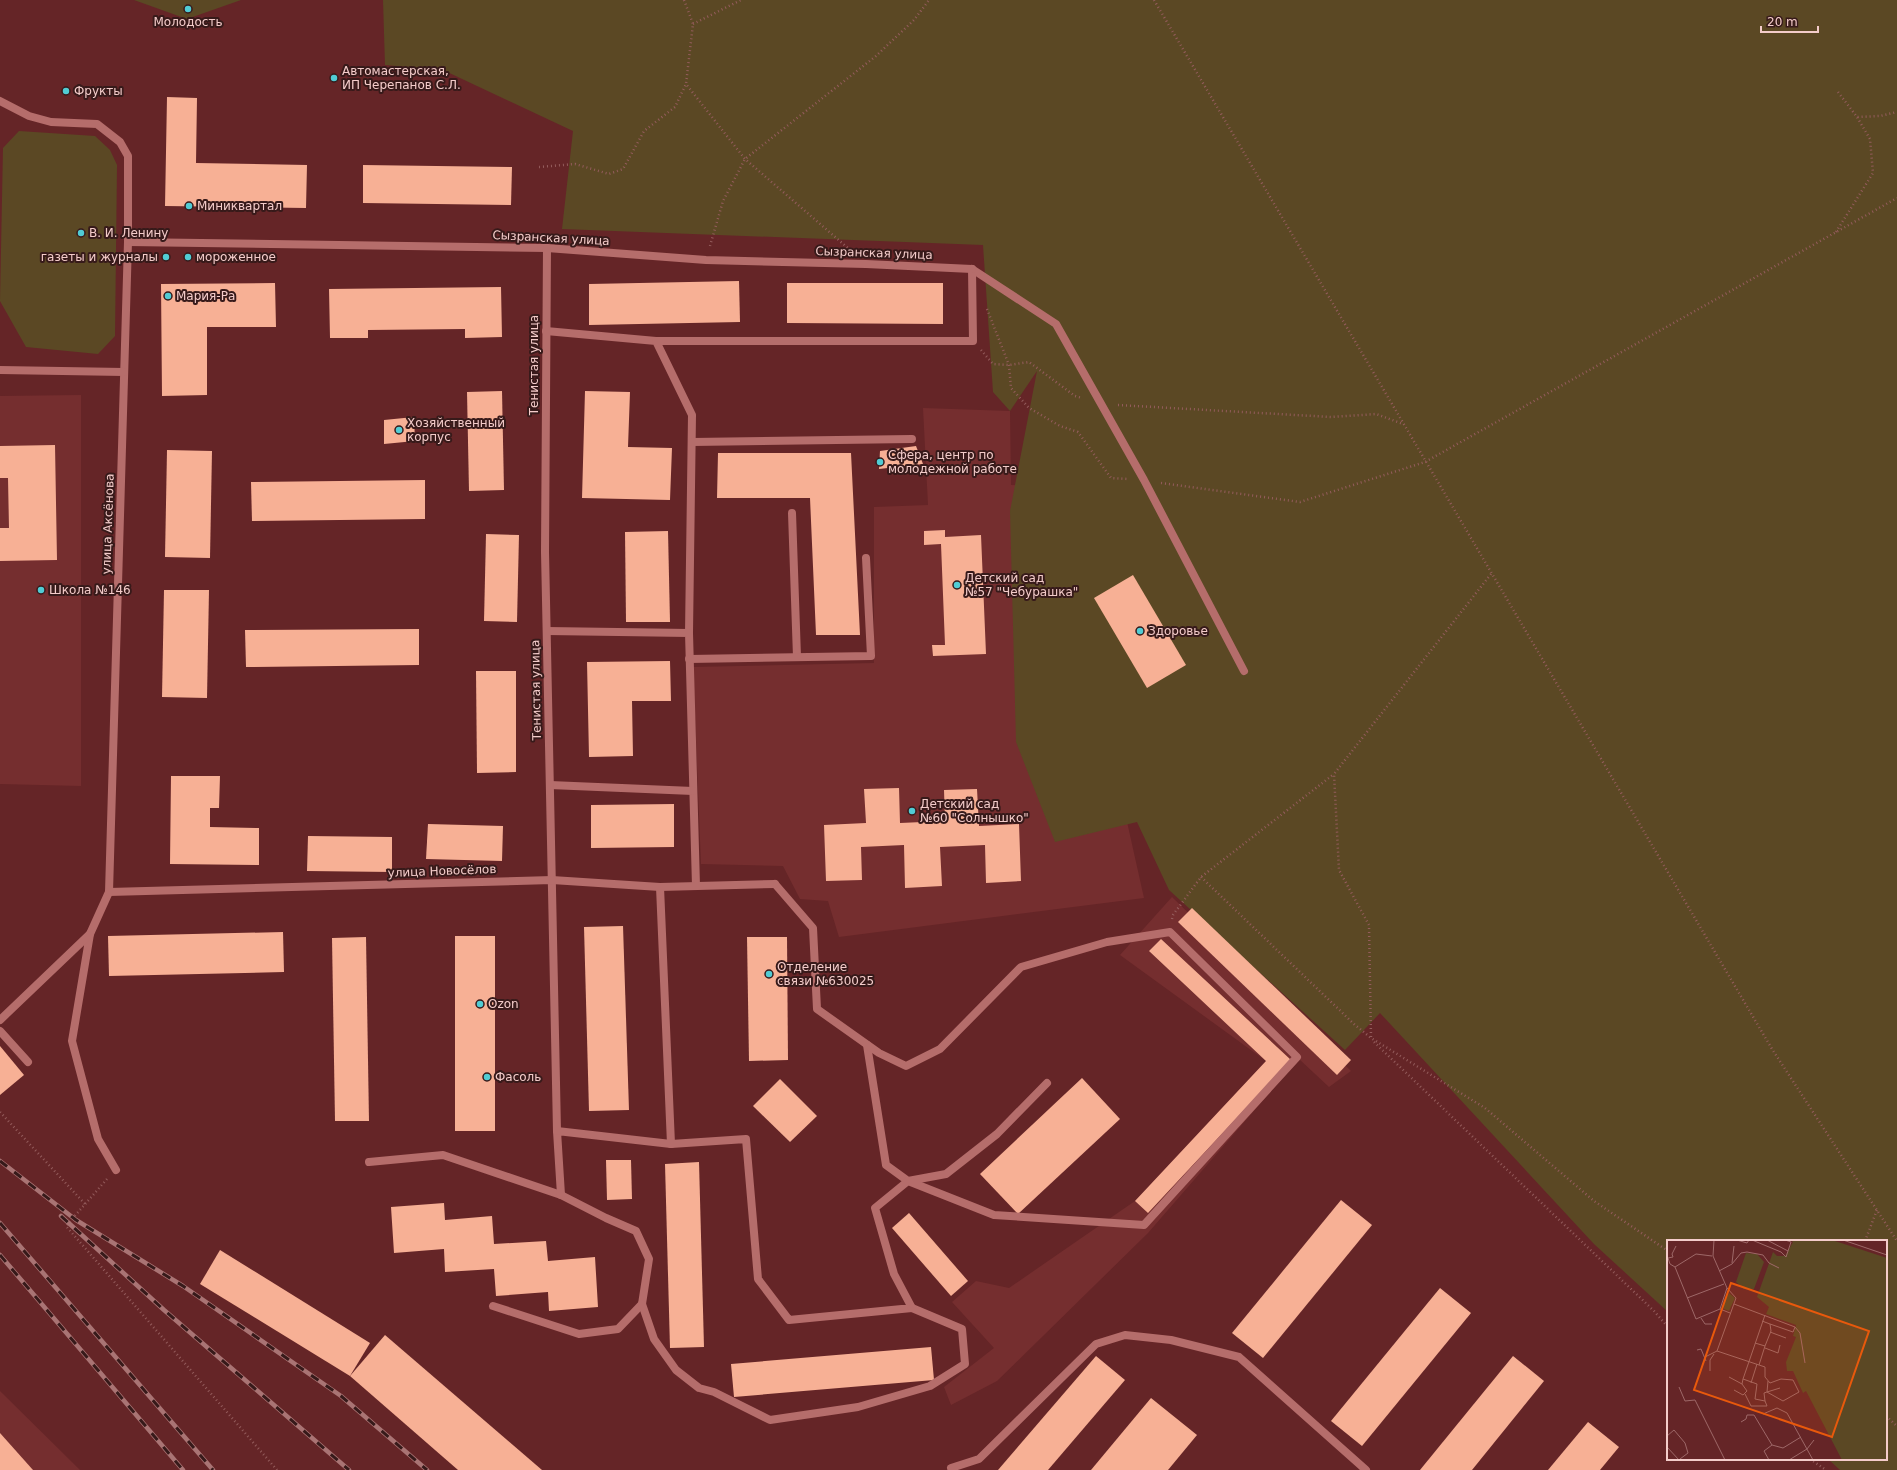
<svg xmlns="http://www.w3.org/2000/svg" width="1897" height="1470" viewBox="0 0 1897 1470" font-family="'DejaVu Sans',sans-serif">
<rect width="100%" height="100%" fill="#652527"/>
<g fill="#752e2f">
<path d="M81,395V786L0,784V396Z"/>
<path d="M923,408L1010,411L1011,485L1035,486L1113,759L1144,898L839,937L828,901L800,899L783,866L701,864L693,667L874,663V507L928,505Z"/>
<path d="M1172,897L1351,1071L1329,1087L1299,1059L1148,1233L997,1381L951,1405L944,1387L994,1348L952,1302L976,1281L1009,1288L1135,1201L1266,1061L1120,955Z"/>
<path d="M0,1391L80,1470H0Z"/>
</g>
<g fill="#5b4824">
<path d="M134,0H241L187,19Z"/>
<path d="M383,0H1897V1470H1840L1828,1459H1886V1241H1668V1312L1594,1244L1380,1013L1345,1050L1169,890L1137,822L1055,842L1016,742L1010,511L1037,371L1010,411L993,392L983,245L562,229L573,131L443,70L385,65Z"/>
<path d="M19,131L95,136L110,150L117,165L115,336L98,354L26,347L0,301L3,148Z"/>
</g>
<g fill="#f7b095">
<path d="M167,97L197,98L196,163L307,165L306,208L165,206Z"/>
<path d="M363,165L512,167L511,205L363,203Z"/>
<path d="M739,281L740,322L589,325V284Z"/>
<path d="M275,283L276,327H207V395L162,396L161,284Z"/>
<path d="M787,283H943V324L787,323Z"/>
<path d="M501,287L502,337L465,338V329L368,330V338H330L329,289Z"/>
<path d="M502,391L504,490L469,491L467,392Z"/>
<path d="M585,391L630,392L628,447L672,448L670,500L582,498Z"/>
<path d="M414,417L415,441L384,444V420Z"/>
<path d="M55,445L57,560L0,561V528H9L8,478H0V446Z"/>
<path d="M916,446L923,464L879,469L880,451Z"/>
<path d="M167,450L212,451L210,558L165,557Z"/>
<path d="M718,453H851L860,635H816L810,498H717Z"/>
<path d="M425,480V519L252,521L251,482Z"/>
<path d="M945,530V537L981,535L986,654L933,656L932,645H945L941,544L924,545V531Z"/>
<path d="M668,531L670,622H626L625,532Z"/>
<path d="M486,534L519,535L517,622L484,621Z"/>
<path d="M1133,575L1186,665L1147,688L1094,598Z"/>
<path d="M164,590H209L207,698L162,697Z"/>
<path d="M419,629V665L246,667L245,630Z"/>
<path d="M670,661L671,701H632L633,756L589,757L587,662Z"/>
<path d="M476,671H516V772L477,773Z"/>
<path d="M171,776H220L219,808H210V827L259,828V865L170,864Z"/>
<path d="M899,788L900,823L945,821L944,790L977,789L979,826L1019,824L1021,881L986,883L985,845L940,847L942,886L905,888L904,845L861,847L862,880L826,881L824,825L866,823L864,789Z"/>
<path d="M674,804V847L591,848V805Z"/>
<path d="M428,824L503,826L502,861L426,859Z"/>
<path d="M308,836L392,837V872L307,871Z"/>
<path d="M1192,908L1351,1060L1337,1075L1178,922Z"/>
<path d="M623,926L629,1110L589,1111L584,927Z"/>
<path d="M283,932L284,972L109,976L108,936Z"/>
<rect x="455" y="936" width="40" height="195"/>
<path d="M366,937L369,1121H335L332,938Z"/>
<path d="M747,937H787L788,1060L749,1061Z"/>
<path d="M1161,939L1291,1060L1148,1213L1135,1201L1266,1061L1149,951Z"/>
<path d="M0,1046L24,1075L0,1095Z"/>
<path d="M1082,1078L1120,1119L1018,1214L980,1174Z"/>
<path d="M780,1079L817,1116L790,1142L753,1106Z"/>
<path d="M606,1160H631L632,1199L607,1200Z"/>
<path d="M699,1162L704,1347L670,1348L665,1164Z"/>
<path d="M1341,1200L1372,1225L1263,1358L1232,1333Z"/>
<path d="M444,1203L445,1220L492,1216L494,1244L546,1241L548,1261L595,1257L598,1307L549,1311L548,1292L496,1296L494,1269L445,1272L444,1249L394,1253L391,1207Z"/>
<path d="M909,1213L968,1281L951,1296L892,1228Z"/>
<path d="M220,1250L370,1343L350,1376L200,1284Z"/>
<path d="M1440,1288L1471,1313L1362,1446L1331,1421Z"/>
<path d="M385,1335L542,1470H458L350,1376Z"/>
<path d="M931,1347L934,1380L734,1397L731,1364Z"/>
<path d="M1096,1356L1125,1380L1048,1470H998Z"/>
<path d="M1513,1356L1544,1381L1472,1470H1420Z"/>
<path d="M1151,1398L1197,1435L1168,1470H1091Z"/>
<path d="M1588,1422L1619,1447L1600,1470H1548Z"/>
<path d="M0,1433L33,1470H0Z"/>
</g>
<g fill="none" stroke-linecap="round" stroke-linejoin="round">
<g stroke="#945c5c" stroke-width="2.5" stroke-dasharray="1 3" stroke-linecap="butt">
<path d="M684,0L693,24L686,84L745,159L849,249"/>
<path d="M1154,0L1772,1049L1897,1241"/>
<path d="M693,24L741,0"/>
<path d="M1838,92L1857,117L1880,116L1897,112"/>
<path d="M539,167L575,164L609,174L623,169L644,131L675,107L686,84"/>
<path d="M1836,232L1873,173L1870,139L1857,117"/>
<path d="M710,246L723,201L745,159L876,56L914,20L929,0"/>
<path d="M987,309L1009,365L1011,388L1029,408L1060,426L1078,432L1111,478L1128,479"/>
<path d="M981,350L993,364L1009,365L1029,362L1075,396L1082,398"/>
<path d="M1118,405L1331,417L1376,414L1403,424"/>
<path d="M1161,483L1300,502L1425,462L1897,198"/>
<path d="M1491,574L1334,774L1339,870L1369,925L1371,1038L1485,1108L1594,1201L1668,1251"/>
<path d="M1201,877L1354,1024L1371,1038"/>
<path d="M1172,919L1173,915L1201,877L1334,774"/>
<path d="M1374,1042L1654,1311L1668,1327"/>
<path d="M0,1112L85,1204"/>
<path d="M107,1179L66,1226L277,1470"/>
<path d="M1865,1241L1877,1210"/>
<path d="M1886,1416L1897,1426"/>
<path d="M1810,1459L1826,1470"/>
</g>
<g stroke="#b56d6b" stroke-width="8">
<path d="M972,269L1056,324L1144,480L1244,671"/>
<path d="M546,331L656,341L692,415L689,633"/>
<path d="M656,341H973L972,269"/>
<path d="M692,442L912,439"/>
<path d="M792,513L797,657"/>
<path d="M547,631L689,633L696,886"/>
<path d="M689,659L871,656L866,558"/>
<path d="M550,785L693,791"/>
<path d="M660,887L671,1144"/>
<path d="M90,934L72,1041L98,1139L116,1170"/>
<path d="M0,1031L28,1062"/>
<path d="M867,1045L886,1165L908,1181L946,1174L997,1134L1047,1083"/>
<path d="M369,1162L443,1155L561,1195L606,1218L636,1231L649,1259L642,1304L618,1329L579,1334L493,1306"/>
<path d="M561,1195L557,1131L671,1144L746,1139L758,1279L789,1320L912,1308L894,1274L875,1208L908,1181L994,1215L1144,1225L1297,1057L1170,932L1107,942L1021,967L940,1049L906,1066L879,1053L817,1009L813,928L775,884"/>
<path d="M642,1304L654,1339L676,1370L699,1388L714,1392L770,1420L858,1407L930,1386L965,1364L962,1329L912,1308"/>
<path d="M951,1468L979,1459L1096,1344L1125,1335L1171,1340L1239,1357L1366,1470"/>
</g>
<g stroke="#b56d6b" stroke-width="8">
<path d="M0,101L29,116L51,122L97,124L120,142L128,156V242L109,892L90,934L0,1020"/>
<path d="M128,242L547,248L706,260L866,264L972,269"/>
<path d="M547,248L545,552L557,1131"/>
<path d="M0,370L124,372"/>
<path d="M109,892L552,880L660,887L775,884"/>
</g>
<defs>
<g id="rail">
<path d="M0,1161L76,1220L183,1286L341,1396L427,1470"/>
<path d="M61,1216L164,1310L349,1470"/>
<path d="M0,1223L213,1470"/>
<path d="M0,1255L183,1470"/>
</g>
</defs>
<use href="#rail" stroke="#a97474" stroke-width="4.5"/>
<use href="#rail" stroke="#371a1a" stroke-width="3" stroke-dasharray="9" stroke-linecap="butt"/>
</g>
<g fill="#51ccd4" stroke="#371a1a" stroke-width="1.5">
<circle cx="188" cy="9" r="4"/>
<circle cx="334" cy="78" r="4"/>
<circle cx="66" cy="91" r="4"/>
<circle cx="189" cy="206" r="4"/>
<circle cx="81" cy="233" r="4"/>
<circle cx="166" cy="257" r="4"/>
<circle cx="188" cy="257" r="4"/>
<circle cx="168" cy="296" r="4"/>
<circle cx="399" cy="430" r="4"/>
<circle cx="880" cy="462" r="4"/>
<circle cx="957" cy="585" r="4"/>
<circle cx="41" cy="590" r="4"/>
<circle cx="1140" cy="631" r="4"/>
<circle cx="912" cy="811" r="4"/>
<circle cx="769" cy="974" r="4"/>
<circle cx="480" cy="1004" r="4"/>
<circle cx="487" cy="1077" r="4"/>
</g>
<g text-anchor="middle" stroke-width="4" stroke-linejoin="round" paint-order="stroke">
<g font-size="12" fill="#f4ccca" stroke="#371a1a" text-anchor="start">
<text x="188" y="26" text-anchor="middle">Молодость</text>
<text x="342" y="75">Автомастерская,<tspan x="342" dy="14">ИП Черепанов С.Л.</tspan></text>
<text x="74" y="95">Фрукты</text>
<text x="197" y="210">Миниквартал</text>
<text x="89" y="237">В. И. Ленину</text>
<text x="158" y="261" text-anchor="end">газеты и журналы</text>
<text x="196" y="261">мороженное</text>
<text x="176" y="300">Мария-Ра</text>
<text x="407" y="427">Хозяйственный<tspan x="407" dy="14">корпус</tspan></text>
<text x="888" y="459">Сфера, центр по<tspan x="888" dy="14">молодежной работе</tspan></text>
<text x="965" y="582">Детский сад<tspan x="965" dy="14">№57 "Чебурашка"</tspan></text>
<text x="49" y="594">Школа №146</text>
<text x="1148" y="635">Здоровье</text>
<text x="920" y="808">Детский сад<tspan x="920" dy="14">№60 "Солнышко"</tspan></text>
<text x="777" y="971">Отделение<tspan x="777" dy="14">связи №630025</tspan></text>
<text x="488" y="1008">Ozon</text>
<text x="495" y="1081">Фасоль</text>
</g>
<g font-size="12" fill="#f4ccca" stroke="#371a1a">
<text transform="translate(551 238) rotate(3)" y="4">Сызранская улица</text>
<text transform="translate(874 253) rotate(2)" y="4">Сызранская улица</text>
<text transform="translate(534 365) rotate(-90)" y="4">Тенистая улица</text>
<text transform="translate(108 524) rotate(-88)" y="4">улица Аксёнова</text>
<text transform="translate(536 690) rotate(-91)" y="4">Тенистая улица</text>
<text transform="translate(442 871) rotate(-2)" y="4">улица Новосёлов</text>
</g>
</g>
<g transform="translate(1667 1240)">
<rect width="220" height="220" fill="#652527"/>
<path d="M123,0H165L220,18V220H175L139,151L136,153L126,131H120L119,122L129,97L126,96L129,85L99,74L102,67L90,57L106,12L110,16H118L126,2ZM79,13L90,14L97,22L87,49H77L69,42ZM62,53L68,58L62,71L57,69L56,65Z" fill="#5b4824"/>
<path fill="none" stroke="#9e6868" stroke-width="1" d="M70,0L80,3L82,0M85,0L114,12L119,17L124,2L118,0M100,0L121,11M176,0L220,15M65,23L67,6M8,27L29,79L53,69M8,27L29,14L45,16M8,27L3,24L1,18L6,17L5,14L9,6M52,31L65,24L74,13L80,12L96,15L102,23L112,28M60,48L53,69L63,73M20,58L57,44M67,64L128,87M34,78L38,84H45M95,81L103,84L104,91L98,106M103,84L126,92L128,87M128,87L133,93L138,123M103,92L119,98M88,103L98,106L92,125M98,108L111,113L113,105M30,110L34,109L39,121M50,111L98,127V137L103,143L114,139L126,140L132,152L116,161L100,152L97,153L98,161L88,159L90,144L76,139L75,144M38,117L50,111L69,58L60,48L46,16L47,0M43,131V120L47,114M62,137L75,144L80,151L76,155L67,150M76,139L98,75M101,141L100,152L113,148M84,143L90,124M12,147L18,161L28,160L58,220M78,154L84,166H100L98,161M96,174L110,168L120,173L146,220M74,182L79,179L80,175H87L105,205L97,211L102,220M0,196L7,190L18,203L21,213L13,219M105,205L116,208L134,197M0,207L12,220M122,220L140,209L147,200"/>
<path fill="#e8590c" fill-opacity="0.15" stroke="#e8590c" stroke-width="2" d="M64,43L202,91L165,197L27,150Z"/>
<rect width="220" height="220" fill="none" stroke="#f4ccca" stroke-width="2"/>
</g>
<path d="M1761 26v6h57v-6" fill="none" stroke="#f4ccca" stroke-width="2"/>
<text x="1767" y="26" font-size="12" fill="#f4ccca" stroke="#371a1a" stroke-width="3" paint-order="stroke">20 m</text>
</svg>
